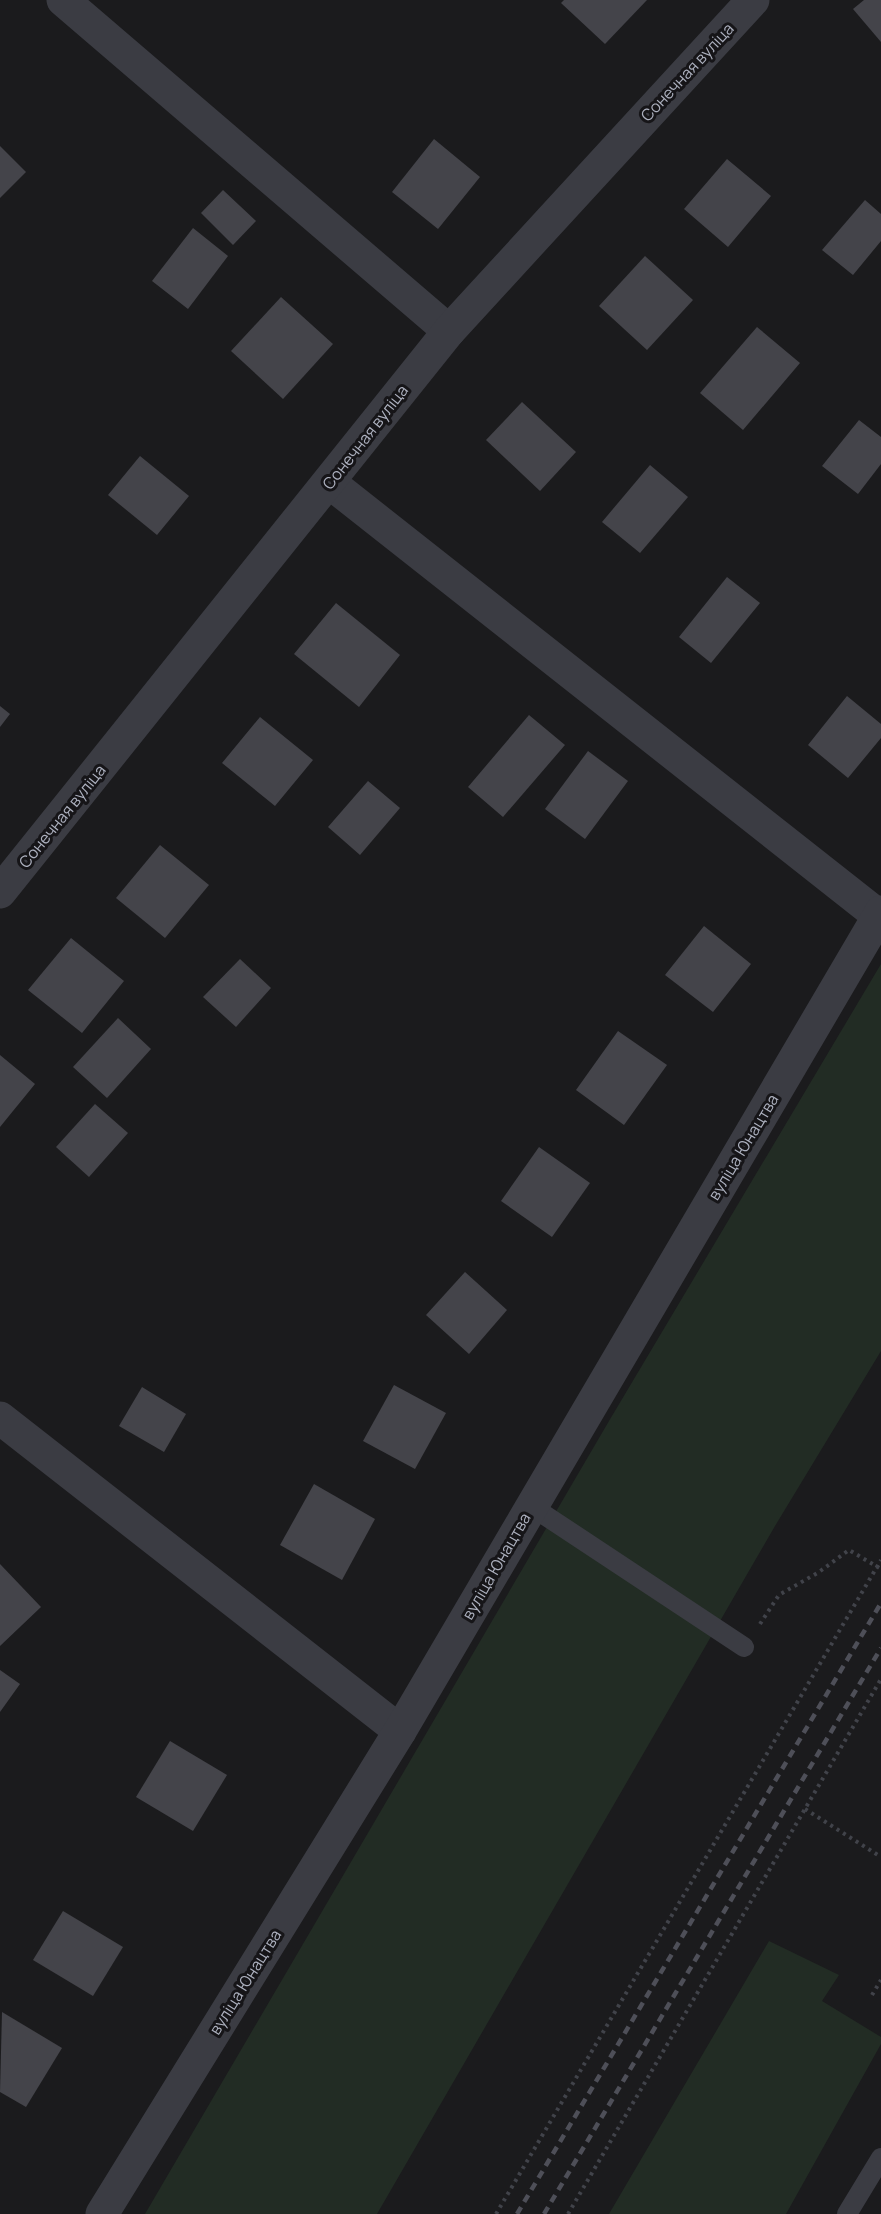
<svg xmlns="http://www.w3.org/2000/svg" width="881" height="2214" viewBox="0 0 881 2214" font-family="Manrope,sans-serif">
<rect width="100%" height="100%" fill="#1b1b1d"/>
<g fill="#222c24">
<path d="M881,964V1351L775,1526L377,2214H145L609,1421Z"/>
<path d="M769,1941L839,1975L822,2001L881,2037V2044L786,2214H609Z"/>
</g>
<g fill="#44444a">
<path d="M564,0H647L605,44L561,3Z"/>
<path d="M864,0H881V42L853,9Z"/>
<path d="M434,139L480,177L438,229L392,192Z"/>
<path d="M0,146L26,172L0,198Z"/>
<path d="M727,159L771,196L728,247L684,209Z"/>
<path d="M223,190L256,221L233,245L201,213Z"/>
<path d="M865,200L881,214V241L853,275L822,250Z"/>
<path d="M193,228L228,256L188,309L152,281Z"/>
<path d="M645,256L693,300L647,350L599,306Z"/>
<path d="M281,297L333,344L283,399L231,351Z"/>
<path d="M757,327L800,363L743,430L700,393Z"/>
<path d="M522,402L576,452L540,491L486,440Z"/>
<path d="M859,420L881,437V464L858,494L822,466Z"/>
<path d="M140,456L189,496L157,535L108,495Z"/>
<path d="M650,465L688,497L640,553L602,522Z"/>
<path d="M727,577L760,603L711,663L679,637Z"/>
<path d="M336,603L400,655L359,707L294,654Z"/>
<path d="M847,696L881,724V738L848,778L808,745Z"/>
<path d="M0,706L10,714L0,727Z"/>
<path d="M529,715L565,745L503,817L468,787Z"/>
<path d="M260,717L313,760L275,806L222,763Z"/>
<path d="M588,751L628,781L585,839L545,809Z"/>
<path d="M368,781L400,808L360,855L328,827Z"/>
<path d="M160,845L209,885L165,938L116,898Z"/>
<path d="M704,926L751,964L713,1012L665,975Z"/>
<path d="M71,938L124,981L82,1033L28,990Z"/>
<path d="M240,959L271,988L236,1027L203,997Z"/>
<path d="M118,1018L151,1049L107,1098L73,1067Z"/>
<path d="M618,1031L667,1065L624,1125L576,1090Z"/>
<path d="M0,1055L35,1084L0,1127Z"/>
<path d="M95,1104L128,1133L89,1177L56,1147Z"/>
<path d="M539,1147L590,1183L552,1237L501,1201Z"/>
<path d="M465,1272L507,1310L469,1354L426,1315Z"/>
<path d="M394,1385L446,1413L415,1469L363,1441Z"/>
<path d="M142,1387L186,1414L164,1452L119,1426Z"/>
<path d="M314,1484L375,1519L342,1580L280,1545Z"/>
<path d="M0,1564L41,1607L0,1646Z"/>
<path d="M0,1670L20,1684L0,1712Z"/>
<path d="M170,1741L227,1775L193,1831L136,1797Z"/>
<path d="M63,1911L123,1947L93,1996L33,1960Z"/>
<path d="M2,2012L62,2048L26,2107L0,2092Z"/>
</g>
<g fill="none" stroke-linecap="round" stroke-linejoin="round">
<g stroke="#41434a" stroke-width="4" stroke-dasharray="3 4.5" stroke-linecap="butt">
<path d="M760,1624L779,1595L819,1572L849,1550L881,1569"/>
<path d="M805,1809L881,1857"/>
<path d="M872,1995L881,1980"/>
<path d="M496,2214L881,1560"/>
<path d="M568,2214L881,1679"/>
</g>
<g stroke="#3b3c43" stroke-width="20">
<path d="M531,1506L744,1647"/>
<path d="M847,2214L881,2158"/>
</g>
<g stroke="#3b3c43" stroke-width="33">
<path d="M63,0L449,331"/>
<path d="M329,482L879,916"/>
<path d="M0,892L449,331L753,0"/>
<path d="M0,1418L400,1731"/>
<path d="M102,2214L400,1731L881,912"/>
</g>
<g stroke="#4e4f58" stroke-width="4.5" stroke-dasharray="8 6" stroke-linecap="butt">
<path d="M517,2214L881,1603"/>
<path d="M544,2214L881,1648"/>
</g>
</g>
<g text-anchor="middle" stroke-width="6" stroke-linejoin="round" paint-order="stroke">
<g font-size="16" fill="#acb0be" stroke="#161518">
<text transform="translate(687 72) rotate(-47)" y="6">Сонечная вуліца</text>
<text transform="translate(365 437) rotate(-52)" y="6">Сонечная вуліца</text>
<text transform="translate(62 816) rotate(-51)" y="6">Сонечная вуліца</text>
<text transform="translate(743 1147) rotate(-59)" y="6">вуліца Юнацтва</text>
<text transform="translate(496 1566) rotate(-60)" y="6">вуліца Юнацтва</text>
<text transform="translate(245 1982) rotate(-58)" y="6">вуліца Юнацтва</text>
</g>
</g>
</svg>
